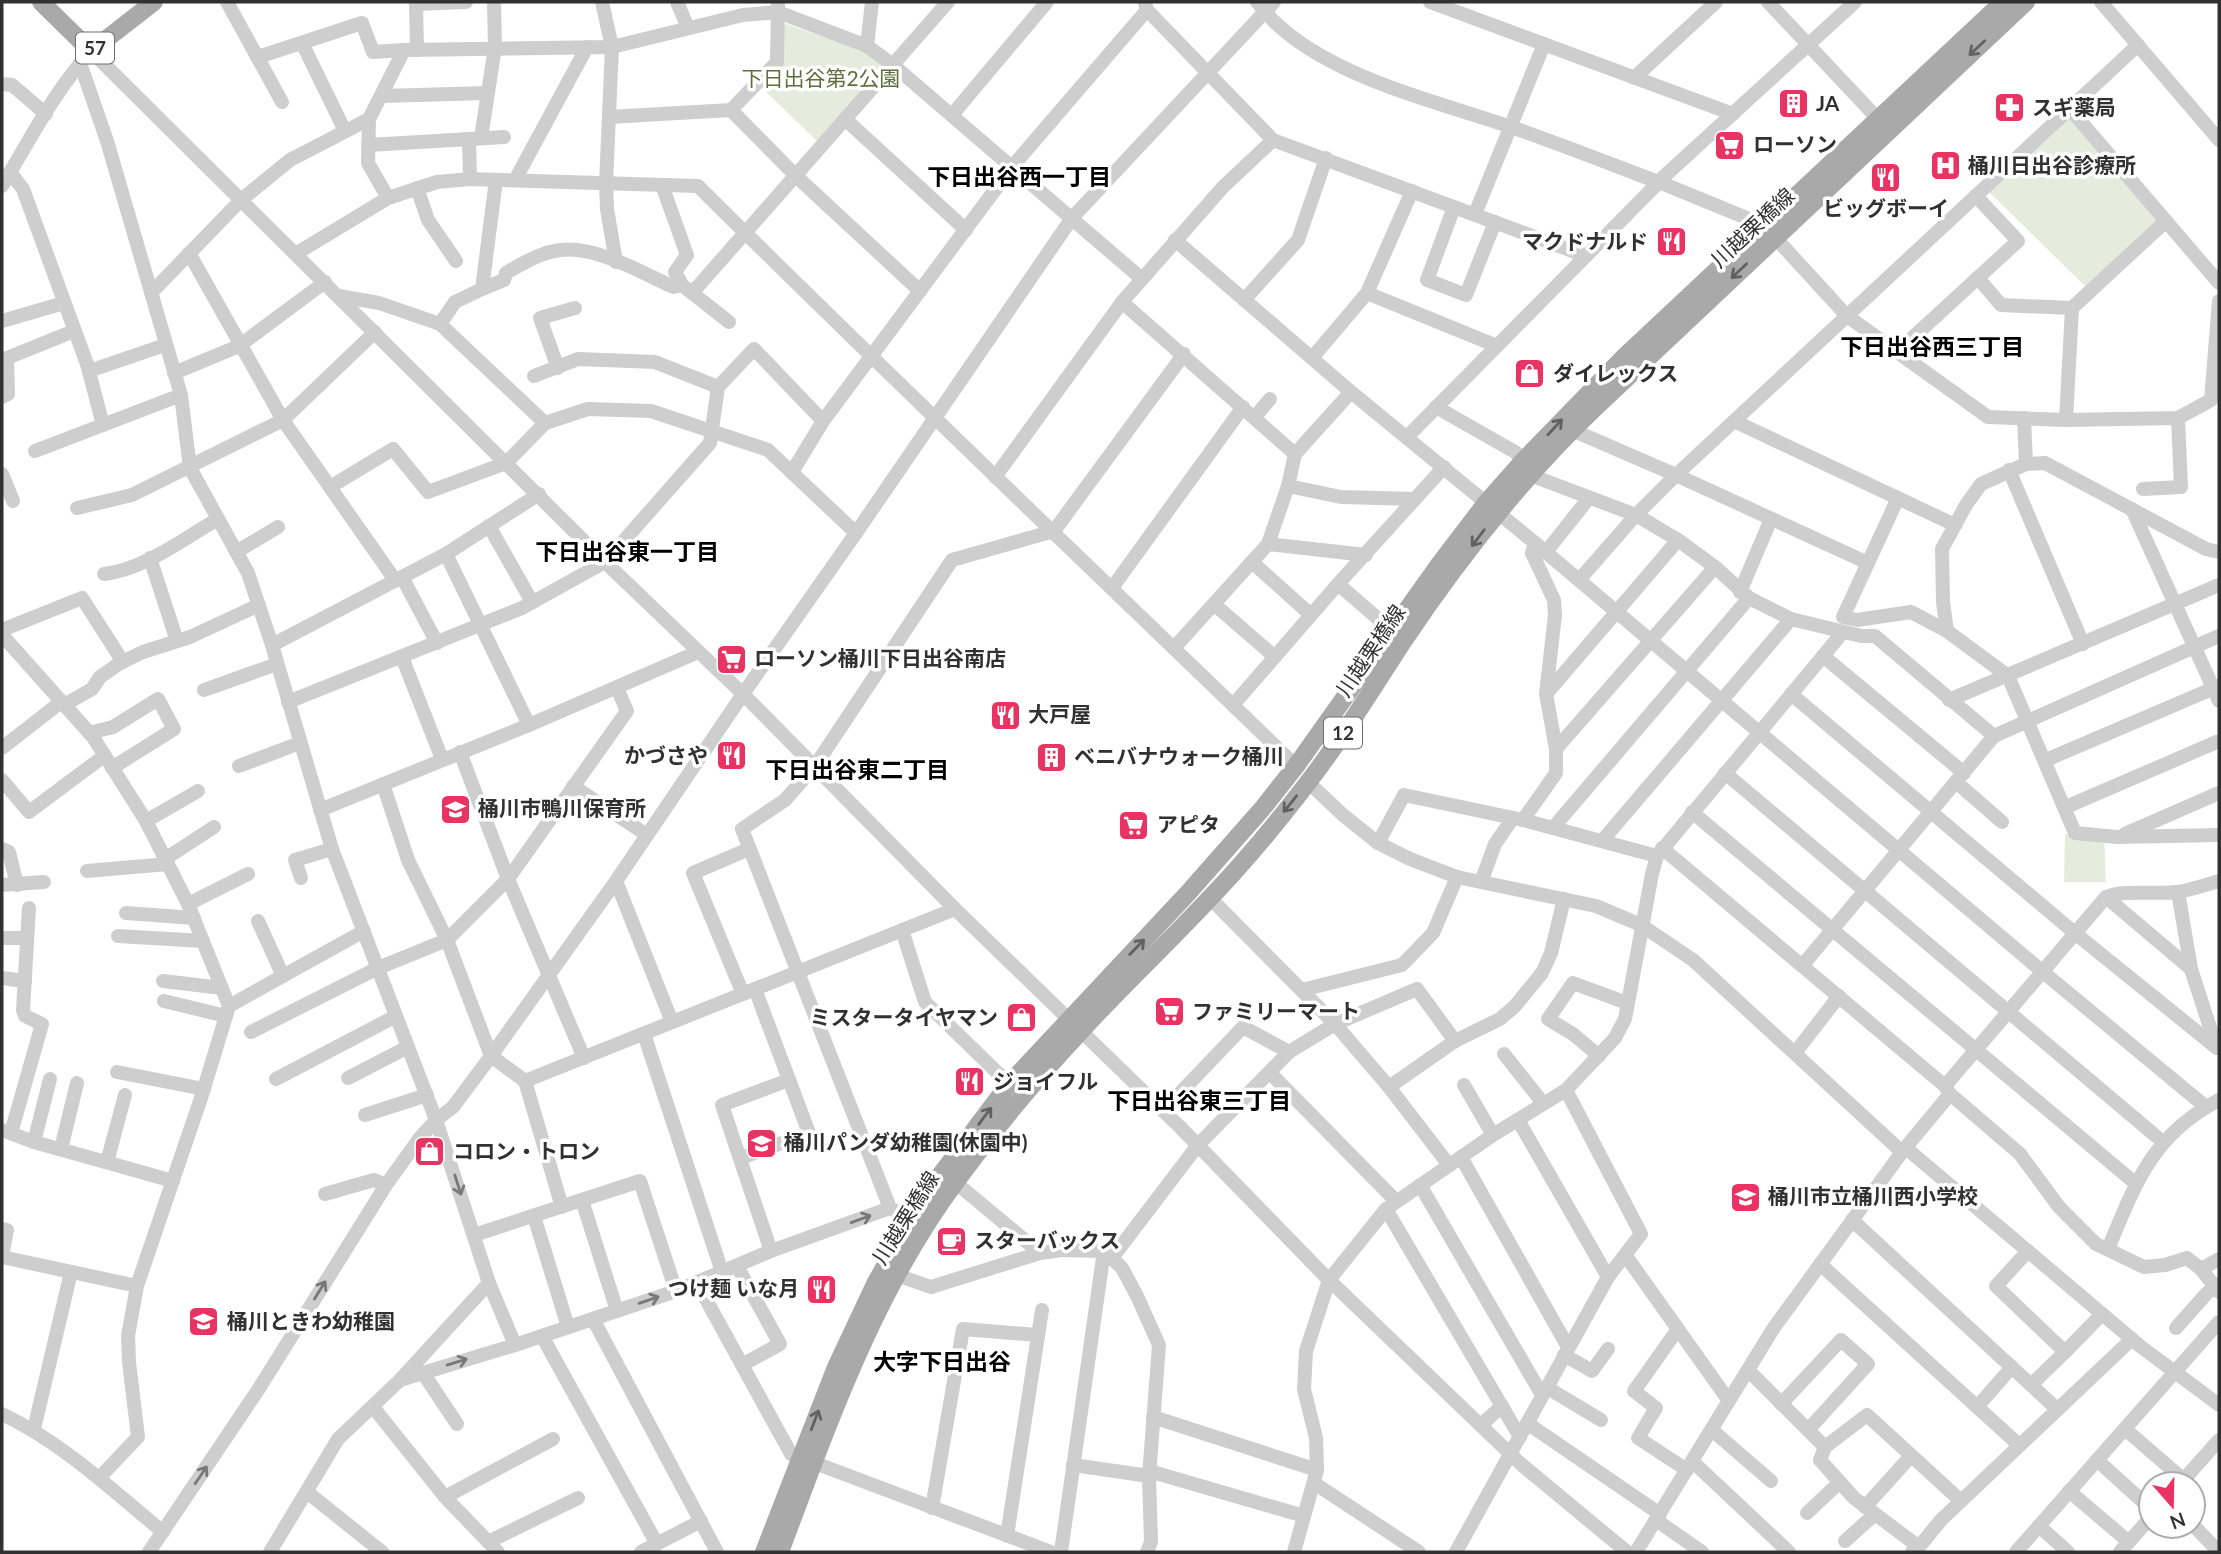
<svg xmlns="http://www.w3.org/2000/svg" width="2221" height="1554" viewBox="0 0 2221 1554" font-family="Lato,'Noto Sans JP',sans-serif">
<rect width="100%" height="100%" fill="#fff"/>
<g fill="#e7ebdd">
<path d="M786,24L871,53L883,63V68L819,143L761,87L782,27Z"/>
<path d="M2068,117L2158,220L2086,287L1988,191Z"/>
<path d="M2065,834L2104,836L2106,882H2064Z"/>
</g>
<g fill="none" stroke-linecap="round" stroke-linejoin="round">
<g stroke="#cecece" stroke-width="14">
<path d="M227,2L282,102"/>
<path d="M602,2L612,47L606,183L607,209L616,262"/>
<path d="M677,2L688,28"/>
<path d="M1257,2C1308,72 1429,99 1508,126C1558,143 1608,163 1658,182L1855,2"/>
<path d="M1430,2L1733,114"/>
<path d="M1768,2L1879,120"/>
<path d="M2101,2L2219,140"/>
<path d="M1145,3L1147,10L1273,140"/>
<path d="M302,43L345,131"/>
<path d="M867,46L872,2"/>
<path d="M417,50L416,4L466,2"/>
<path d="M258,57L362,23L373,52L404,50"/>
<path d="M80,63L107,141L181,395L190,468L248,573L272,645L332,849L436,1120L489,1283L515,1345"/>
<path d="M1634,78L1716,2"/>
<path d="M2,84L12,85L46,114"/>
<path d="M382,96L488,93"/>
<path d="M2070,109L2219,283"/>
<path d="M731,110L777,62L778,2"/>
<path d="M952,115L1047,2"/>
<path d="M609,117L731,110L797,177L920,291"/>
<path d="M845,119L966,230"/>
<path d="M481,138L495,47L494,2"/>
<path d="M469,139L470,179"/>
<path d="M368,145L504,137"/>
<path d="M10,172L23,189L87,364L103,425"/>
<path d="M515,180L587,47"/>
<path d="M662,185L687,255L675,272L682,285L729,322"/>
<path d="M2,186C29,141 55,90 91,51L605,562L743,694L955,909L1180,1127L1329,1280L1522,1465L1627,1552"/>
<path d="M417,188L428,220L456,261"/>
<path d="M388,198L368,163L369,119L404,50L612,47L743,15L778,12L867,46L893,65L1142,279"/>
<path d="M1454,207L1427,280L1466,295L1495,222"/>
<path d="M1475,214L1544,44"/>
<path d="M1175,240L1351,392L1535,543L2043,972L2206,1107"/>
<path d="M189,253L283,420L395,580"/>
<path d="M297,253L388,198L437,182L470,179L698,186C895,382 1096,573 1296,766"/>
<path d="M1978,278L2001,305L2072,308"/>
<path d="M482,289L504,280L506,273C523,263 541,252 561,250C596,246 641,272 673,287L682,285"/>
<path d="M152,292L241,200L290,160L369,119"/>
<path d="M693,292L948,2"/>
<path d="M1367,293L1497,346"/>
<path d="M339,296L379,303L440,324L545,423"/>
<path d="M1244,300L1298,240L1326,158"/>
<path d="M1122,302L1295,454"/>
<path d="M2,321L64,303"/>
<path d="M440,324L455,302L482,289L496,180"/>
<path d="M1898,351L2018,241L1976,196"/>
<path d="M1312,358L1367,293L1412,191"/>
<path d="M2,360L74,331"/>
<path d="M558,368L540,318L575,308"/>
<path d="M89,371L165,345"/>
<path d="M174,373L239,346L325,282"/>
<path d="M534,376L578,359L655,362L718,387"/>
<path d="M2,397L8,394L7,358"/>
<path d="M1436,407L1515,452L1524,460"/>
<path d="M1254,418L1270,399"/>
<path d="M2024,418L2026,464"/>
<path d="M2066,420L2072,308L2166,221"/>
<path d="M1734,421L1955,525"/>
<path d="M1572,430L1676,475L1868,563"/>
<path d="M1407,437L1659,182L1749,219L1782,245L1847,316L1988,417L2066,420L2178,418L2211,400L2219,301"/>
<path d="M35,451L181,395"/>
<path d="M2009,470L2083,644"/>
<path d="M792,472L823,421L1012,167L1147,10"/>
<path d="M2,474L13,501"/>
<path d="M1530,475L1636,515L1678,540L1715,567L1749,598L1791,619L1861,636H1875L1994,736"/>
<path d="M995,477L1122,302L1223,187L1273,140L1586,256"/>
<path d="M1288,486L1341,497L1415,499"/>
<path d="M330,487L393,449L428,492L506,463L545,423L588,409L651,411L768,450L856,533"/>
<path d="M2143,489L2181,487L2178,418"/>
<path d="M1898,498L1843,617L1857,620L1911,612L1947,631"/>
<path d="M77,508L132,495L283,420L375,332"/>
<path d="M2132,509L2219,701"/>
<path d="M489,526L532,602"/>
<path d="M1535,543L1532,553L1554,600L1555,615L1546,694L1556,749"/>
<path d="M1268,544L1366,555"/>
<path d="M236,552L278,527"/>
<path d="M1546,552L1589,498"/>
<path d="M2219,552L2206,549L2045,463L2026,464L1981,484L1966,505L1942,549L1943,602L1947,631L2008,676L2075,833L2117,837L2219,835"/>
<path d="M446,554L529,725"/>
<path d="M150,558L177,641"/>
<path d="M1252,562L1311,615"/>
<path d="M104,574C145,569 183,539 218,519"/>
<path d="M402,577L437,643"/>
<path d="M1579,580L1636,515L1676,475L2138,45"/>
<path d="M1338,584L1391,630"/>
<path d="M1112,588L1243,407"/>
<path d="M1740,592L1771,519"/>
<path d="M1215,605L1275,657"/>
<path d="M2,630L82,598L123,662"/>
<path d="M2,635L93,737L146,821L188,904L229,1006L202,1095L137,1286L128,1336L129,1362L138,1437L100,1477"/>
<path d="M272,645L446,554L539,494"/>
<path d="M1174,648L1268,544L1288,486L1295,454L1351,392"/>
<path d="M1823,656L1964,773"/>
<path d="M402,657L442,759"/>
<path d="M204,690L277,664"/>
<path d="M1547,693L1678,540"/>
<path d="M1791,694L2076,934L2217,1048"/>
<path d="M1949,700L2219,585"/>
<path d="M288,702L522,608L605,562L710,443L718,387L754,349L823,421"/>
<path d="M64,705L92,689L100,677L120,663L143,652L190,637L259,605"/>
<path d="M1233,705L1338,584L1444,467"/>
<path d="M89,733L113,727L158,699L174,729L112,768"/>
<path d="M2,748L61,702"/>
<path d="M460,752L508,879L584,1058"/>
<path d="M2046,760L2219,686"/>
<path d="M239,766L300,743"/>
<path d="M1725,773L2163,1142"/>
<path d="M2,780L29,812L104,756"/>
<path d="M1308,782L1343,815L1378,843L1410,859L1457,877L1596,906L1641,925L1693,960L1902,1152"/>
<path d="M1956,782L2002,822"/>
<path d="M383,784L408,860L447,940L491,1056"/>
<path d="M573,786L647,835"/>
<path d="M2066,807L2219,741"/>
<path d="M320,810L529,725L698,652"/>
<path d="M1692,812L2135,1183"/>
<path d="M1523,820L1556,773V749L1715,567"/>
<path d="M146,821L198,791"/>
<path d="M1553,828L1749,598"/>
<path d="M2125,834L2219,793"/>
<path d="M1602,841L1791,619"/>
<path d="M1378,843L1404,795L1523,820L1657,856"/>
<path d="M1662,848L1945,1086L1950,1094L2020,1154L2059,1207L2096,1244L2144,1267L2165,1265L2187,1258L2201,1269L2219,1292"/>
<path d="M2,849L9,852L17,885"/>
<path d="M165,859L214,827"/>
<path d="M87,871L168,864"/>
<path d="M301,878L295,860L332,849"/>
<path d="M616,881L672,1022"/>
<path d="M1481,882L1495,844L1513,818"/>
<path d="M2,885L44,882"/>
<path d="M2178,892L2191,969L2216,1046"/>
<path d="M2106,897C2125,889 2155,895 2177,892C2191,890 2205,885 2219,881"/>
<path d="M1210,898L1335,1024L1389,1087L1449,1165"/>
<path d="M188,904L248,874"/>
<path d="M126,913L194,918"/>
<path d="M258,921L283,976"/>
<path d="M902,930L925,1002L1009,1084"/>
<path d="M118,936L203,941"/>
<path d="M2,938H27"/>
<path d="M1802,966L1994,736L2219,636"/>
<path d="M2,978L25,981"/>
<path d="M163,981L222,988"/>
<path d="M1302,990L1402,965L1433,933L1457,877"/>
<path d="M743,994L693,873L749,849"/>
<path d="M164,1001L226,1016"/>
<path d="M229,1006L364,931"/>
<path d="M251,1032L378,968L447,940L508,879L627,711L617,688"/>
<path d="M644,1034L722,1272"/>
<path d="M1795,1053L1839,996"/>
<path d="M1504,1054L1543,1103"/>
<path d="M491,1056L616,881L743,694L856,533L1072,218L1274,2"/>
<path d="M1599,1056L1573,1034L1548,1019L1573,983L1627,1003"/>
<path d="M117,1072L204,1089"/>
<path d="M1270,1073L1396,1201"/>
<path d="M348,1078L408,1047"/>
<path d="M276,1079L396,1016"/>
<path d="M525,1081L562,1207"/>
<path d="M1464,1085L1493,1135"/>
<path d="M1945,1086L2106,897L2191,969"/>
<path d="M1389,1087L1455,1041L1500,1019L1515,1006L1542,973L1551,953L1564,899"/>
<path d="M1163,1111L1243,1027L1289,1052"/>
<path d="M365,1115L427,1095"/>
<path d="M1518,1120L1608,1277"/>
<path d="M2,1130L34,1142L173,1181"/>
<path d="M11,1133L42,1024L25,1016L23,1010L29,908"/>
<path d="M34,1142L50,1079"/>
<path d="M1906,1148L2140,1346L2219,1405"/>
<path d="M61,1149L77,1083"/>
<path d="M1461,1157L1568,1347"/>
<path d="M741,1158L809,1133L755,989"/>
<path d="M107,1162L125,1095"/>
<path d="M955,1182L1040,1253"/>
<path d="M1420,1185L1542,1395"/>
<path d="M325,1194L374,1180L386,1185"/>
<path d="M582,1200L617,1311"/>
<path d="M1386,1209L1520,1437"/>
<path d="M534,1216L568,1327"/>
<path d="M911,1220L890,1208L742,829L785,800L815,766L952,560L1054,531L1184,354"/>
<path d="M1852,1220L2057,1409"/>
<path d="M2,1229L7,1230L2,1256"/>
<path d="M474,1235L640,1181L676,1291"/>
<path d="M2108,1249C2135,1184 2152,1135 2219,1100"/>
<path d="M771,1251L722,1105L789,1080"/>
<path d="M2028,1251L1996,1286L2065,1352L2102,1314"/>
<path d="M1626,1256L1729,1401"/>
<path d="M2,1257L137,1286"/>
<path d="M1112,1258L1198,1145L1289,1052L1335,1024L1417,989L1455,1041"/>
<path d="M1820,1264L2019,1445"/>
<path d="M737,1266L780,1344L742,1365"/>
<path d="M2201,1269L2219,1259"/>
<path d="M896,1275L931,1287L1040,1253L1062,1250L1104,1251L1122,1268L1137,1296L1159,1345L1149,1476L1151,1542L1147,1552"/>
<path d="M697,1283L791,1454L1051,1552"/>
<path d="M593,1319L717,1552"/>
<path d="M2176,1328L2207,1293L2219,1284"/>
<path d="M1678,1329L1634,1391L1656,1408L1638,1438L1687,1470"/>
<path d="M542,1336L657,1544"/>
<path d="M1564,1355L1592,1371L1608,1349"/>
<path d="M1748,1370L1825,1447L1820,1460L1854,1498L1919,1547"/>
<path d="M423,1373L457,1424"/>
<path d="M400,1380L515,1345L676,1291L771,1251L890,1208"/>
<path d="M2031,1385L2065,1352"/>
<path d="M1546,1387L1601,1420"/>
<path d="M1781,1404L1841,1340L1868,1364L1808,1430"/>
<path d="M373,1407L445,1497L498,1552"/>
<path d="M1977,1407L2012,1367"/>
<path d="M2,1414C63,1443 111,1489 163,1532"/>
<path d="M1153,1417L1317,1470"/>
<path d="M1527,1423L1660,1514"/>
<path d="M1481,1425L1502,1406"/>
<path d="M34,1429L71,1272"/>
<path d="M2125,1429L2184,1480"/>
<path d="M1712,1430L1771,1481"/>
<path d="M1825,1447L1867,1415L1961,1501"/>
<path d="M2097,1460L2151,1509"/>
<path d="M1693,1462L1789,1552"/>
<path d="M1073,1465L1149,1476"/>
<path d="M1149,1471L1304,1516"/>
<path d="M1314,1483L1419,1552"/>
<path d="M2180,1484L2219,1440"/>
<path d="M2069,1491L2129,1542"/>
<path d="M307,1492L382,1552"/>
<path d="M445,1497L553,1439"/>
<path d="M1865,1507L1910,1457"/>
<path d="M932,1508L963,1329L1037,1335"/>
<path d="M1807,1513L1840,1482"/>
<path d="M1656,1520L1702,1552"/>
<path d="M2193,1525L2219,1552"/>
<path d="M2039,1526L2068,1552"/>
<path d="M1007,1536L1042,1310"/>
<path d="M1845,1541L1874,1515"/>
<path d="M488,1542L578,1498"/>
<path d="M149,1552L258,1390L386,1185L419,1139L436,1120L453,1107L491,1056L525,1081L955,909"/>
<path d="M270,1552L338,1439L400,1380L489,1283"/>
<path d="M641,1552L701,1521"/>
<path d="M1061,1552L1104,1251"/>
<path d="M1294,1552L1317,1470L1316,1438L1304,1389L1306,1351L1329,1280L1386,1209L1493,1135L1566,1090L1615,1038L1625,1019L1652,874L1657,856L1843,632"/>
<path d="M1456,1552L1608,1277L1641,1234L1566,1090"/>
<path d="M1636,1552L1773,1329L1902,1152L1950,1094"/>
<path d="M1912,1552L1919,1547L1941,1520L2132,1339"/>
<path d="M2016,1552L2219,1322"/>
<path d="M2120,1552L2151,1517"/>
</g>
<g stroke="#a9a9a9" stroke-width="18">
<path d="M41,2L91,51L154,2"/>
<path d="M764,1552L836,1367L875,1284L911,1220L942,1173L1009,1084L1188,893L1262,809L1296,766L1438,566L1486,503L1524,460L1624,357L2003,2"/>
<path d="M780,1552C828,1424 874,1291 957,1180C995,1128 1036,1079 1080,1032C1122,986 1167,944 1209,899C1244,863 1276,824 1306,785C1341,740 1371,691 1402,643C1459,558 1522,477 1597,406L2026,2"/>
</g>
</g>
<defs><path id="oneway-shaft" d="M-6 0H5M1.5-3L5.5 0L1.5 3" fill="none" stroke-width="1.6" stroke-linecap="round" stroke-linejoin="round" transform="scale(1.75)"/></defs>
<g stroke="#616161">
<use href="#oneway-shaft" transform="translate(1977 48) rotate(137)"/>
<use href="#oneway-shaft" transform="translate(1739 271) rotate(137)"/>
<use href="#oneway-shaft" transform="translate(1555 427) rotate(-47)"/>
<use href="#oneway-shaft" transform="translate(1478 538) rotate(127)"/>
<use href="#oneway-shaft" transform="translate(1290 804) rotate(129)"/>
<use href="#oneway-shaft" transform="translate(1137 947) rotate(-46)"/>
<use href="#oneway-shaft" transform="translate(985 1116) rotate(-53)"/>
<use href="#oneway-shaft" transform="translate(815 1420) rotate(-69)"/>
</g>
<g stroke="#787878">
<use href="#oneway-shaft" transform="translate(458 1185) rotate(72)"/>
<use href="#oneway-shaft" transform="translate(861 1219) rotate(-20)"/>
<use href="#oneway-shaft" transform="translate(320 1290) rotate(-58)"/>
<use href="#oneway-shaft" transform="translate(649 1300) rotate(-19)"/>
<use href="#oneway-shaft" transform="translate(457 1362) rotate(-17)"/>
<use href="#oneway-shaft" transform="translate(201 1475) rotate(-56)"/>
</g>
<defs>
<symbol id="building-square" viewBox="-11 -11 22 22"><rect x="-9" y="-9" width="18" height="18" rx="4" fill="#e93363" stroke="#fff"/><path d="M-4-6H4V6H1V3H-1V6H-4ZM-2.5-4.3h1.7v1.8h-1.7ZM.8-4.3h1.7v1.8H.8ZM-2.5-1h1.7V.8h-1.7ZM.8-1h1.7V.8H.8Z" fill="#fff"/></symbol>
<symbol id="pharmacy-square" viewBox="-11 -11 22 22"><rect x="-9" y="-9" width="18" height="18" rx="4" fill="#e93363" stroke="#fff"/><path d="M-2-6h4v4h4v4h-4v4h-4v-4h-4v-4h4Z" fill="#fff"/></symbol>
<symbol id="supermarket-square" viewBox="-11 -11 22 22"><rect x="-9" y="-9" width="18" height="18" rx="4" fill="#e93363" stroke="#fff"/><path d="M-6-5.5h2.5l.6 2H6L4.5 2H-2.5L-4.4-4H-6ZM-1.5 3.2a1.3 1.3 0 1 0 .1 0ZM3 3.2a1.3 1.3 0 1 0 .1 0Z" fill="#fff"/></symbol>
<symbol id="hospital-square" viewBox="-11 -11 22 22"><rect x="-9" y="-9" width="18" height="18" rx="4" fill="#e93363" stroke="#fff"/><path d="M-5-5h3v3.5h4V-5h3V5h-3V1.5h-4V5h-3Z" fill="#fff"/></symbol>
<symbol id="restaurant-square" viewBox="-11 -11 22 22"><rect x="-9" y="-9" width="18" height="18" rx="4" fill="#e93363" stroke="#fff"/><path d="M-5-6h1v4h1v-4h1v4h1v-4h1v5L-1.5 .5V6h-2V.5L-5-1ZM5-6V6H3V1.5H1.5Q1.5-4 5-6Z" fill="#fff"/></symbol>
<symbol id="shop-square" viewBox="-11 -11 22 22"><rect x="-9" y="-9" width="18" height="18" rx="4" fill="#e93363" stroke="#fff"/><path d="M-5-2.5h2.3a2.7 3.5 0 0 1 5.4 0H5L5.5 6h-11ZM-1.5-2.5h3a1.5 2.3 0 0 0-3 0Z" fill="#fff"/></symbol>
<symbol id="school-square" viewBox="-11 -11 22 22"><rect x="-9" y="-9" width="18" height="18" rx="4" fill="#e93363" stroke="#fff"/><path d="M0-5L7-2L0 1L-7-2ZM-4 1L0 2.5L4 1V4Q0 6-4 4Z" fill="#fff"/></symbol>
<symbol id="cafe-square" viewBox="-11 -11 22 22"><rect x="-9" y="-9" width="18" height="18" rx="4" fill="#e93363" stroke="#fff"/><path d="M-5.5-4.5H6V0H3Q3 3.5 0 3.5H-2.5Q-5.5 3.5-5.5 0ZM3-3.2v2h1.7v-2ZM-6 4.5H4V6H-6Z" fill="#fff"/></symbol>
</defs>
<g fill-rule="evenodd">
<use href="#building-square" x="1776" y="86" width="35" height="35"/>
<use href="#pharmacy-square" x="1992" y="90" width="35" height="35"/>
<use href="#supermarket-square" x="1712" y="128" width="35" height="35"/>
<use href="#hospital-square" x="1928" y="148" width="35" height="35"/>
<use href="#restaurant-square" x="1868" y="160" width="35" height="35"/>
<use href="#restaurant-square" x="1654" y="224" width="35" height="35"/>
<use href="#shop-square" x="1512" y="356" width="35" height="35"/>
<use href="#supermarket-square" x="714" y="642" width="35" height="35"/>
<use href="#restaurant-square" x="988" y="698" width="35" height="35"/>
<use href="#restaurant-square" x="714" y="738" width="35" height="35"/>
<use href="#building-square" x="1034" y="740" width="35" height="35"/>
<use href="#school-square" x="438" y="792" width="35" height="35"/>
<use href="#supermarket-square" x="1116" y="808" width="35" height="35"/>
<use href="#supermarket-square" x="1152" y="994" width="35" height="35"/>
<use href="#shop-square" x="1004" y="1000" width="35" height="35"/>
<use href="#restaurant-square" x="952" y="1064" width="35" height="35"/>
<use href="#school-square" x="744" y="1126" width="35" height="35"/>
<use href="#shop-square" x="412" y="1134" width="35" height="35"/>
<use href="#school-square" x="1728" y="1180" width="35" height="35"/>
<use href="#cafe-square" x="934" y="1224" width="35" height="35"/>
<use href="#restaurant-square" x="804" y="1272" width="35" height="35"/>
<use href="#school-square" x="186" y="1304" width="35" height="35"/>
</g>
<g text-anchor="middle" stroke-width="7" stroke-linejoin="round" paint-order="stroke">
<g fill="#fff" stroke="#6f6f6f" stroke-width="2">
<rect x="76" y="32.5" width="38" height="31" rx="5"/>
<rect x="1324" y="717.5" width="38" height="31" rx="5"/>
</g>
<g font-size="19" font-weight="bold" fill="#313131">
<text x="95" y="55">57</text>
<text x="1343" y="740">12</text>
</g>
<g font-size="21" fill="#5e6f3d" stroke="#fff">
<text x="821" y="86">下日出谷第2公園</text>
</g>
<g font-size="21" font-weight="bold" fill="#313131" stroke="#fff" text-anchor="start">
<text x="1816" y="111">JA</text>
<text x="2032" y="115">スギ薬局</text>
<text x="1753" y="152">ローソン</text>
<text x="1968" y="173">桶川日出谷診療所</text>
<text x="1886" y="216" text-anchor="middle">ビッグボーイ</text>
<text x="1648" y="249" text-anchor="end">マクドナルド</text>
<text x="1553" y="381">ダイレックス</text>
<text x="754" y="666">ローソン桶川下日出谷南店</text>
<text x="1028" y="722">大戸屋</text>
<text x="708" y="763" text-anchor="end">かづさや</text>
<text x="1074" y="764">ベニバナウォーク桶川</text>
<text x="478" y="816">桶川市鴨川保育所</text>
<text x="1157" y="832">アピタ</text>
<text x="1192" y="1019">ファミリーマート</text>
<text x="998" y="1025" text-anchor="end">ミスタータイヤマン</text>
<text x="993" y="1089">ジョイフル</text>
<text x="784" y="1150">桶川パンダ幼稚園(休園中)</text>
<text x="453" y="1159">コロン・トロン</text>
<text x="1768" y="1204">桶川市立桶川西小学校</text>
<text x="974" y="1248">スターバックス</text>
<text x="799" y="1296" text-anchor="end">つけ麺 いな月</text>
<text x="227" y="1329">桶川ときわ幼稚園</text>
</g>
<g font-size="21" fill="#313131" stroke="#fff">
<text transform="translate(1753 228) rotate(-43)" y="7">川越栗橋線</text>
<text transform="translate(1371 651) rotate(-56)" y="7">川越栗橋線</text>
<text transform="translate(906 1218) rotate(-58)" y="7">川越栗橋線</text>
</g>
<g font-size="23" font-weight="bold" fill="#000" stroke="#fff">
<text x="1019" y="185">下日出谷西一丁目</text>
<text x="1932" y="355">下日出谷西三丁目</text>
<text x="627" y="560">下日出谷東一丁目</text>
<text x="857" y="778">下日出谷東二丁目</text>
<text x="1199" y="1109">下日出谷東三丁目</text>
<text x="942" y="1370">大字下日出谷</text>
</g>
</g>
<rect width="2221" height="1554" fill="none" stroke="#313131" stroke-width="7"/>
<g transform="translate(2172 1505) rotate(160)"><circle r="33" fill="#ffffff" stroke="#adadad" stroke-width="2"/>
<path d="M0-5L12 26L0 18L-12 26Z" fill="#e93363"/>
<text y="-10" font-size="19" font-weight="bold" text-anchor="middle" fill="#313131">N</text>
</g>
</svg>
